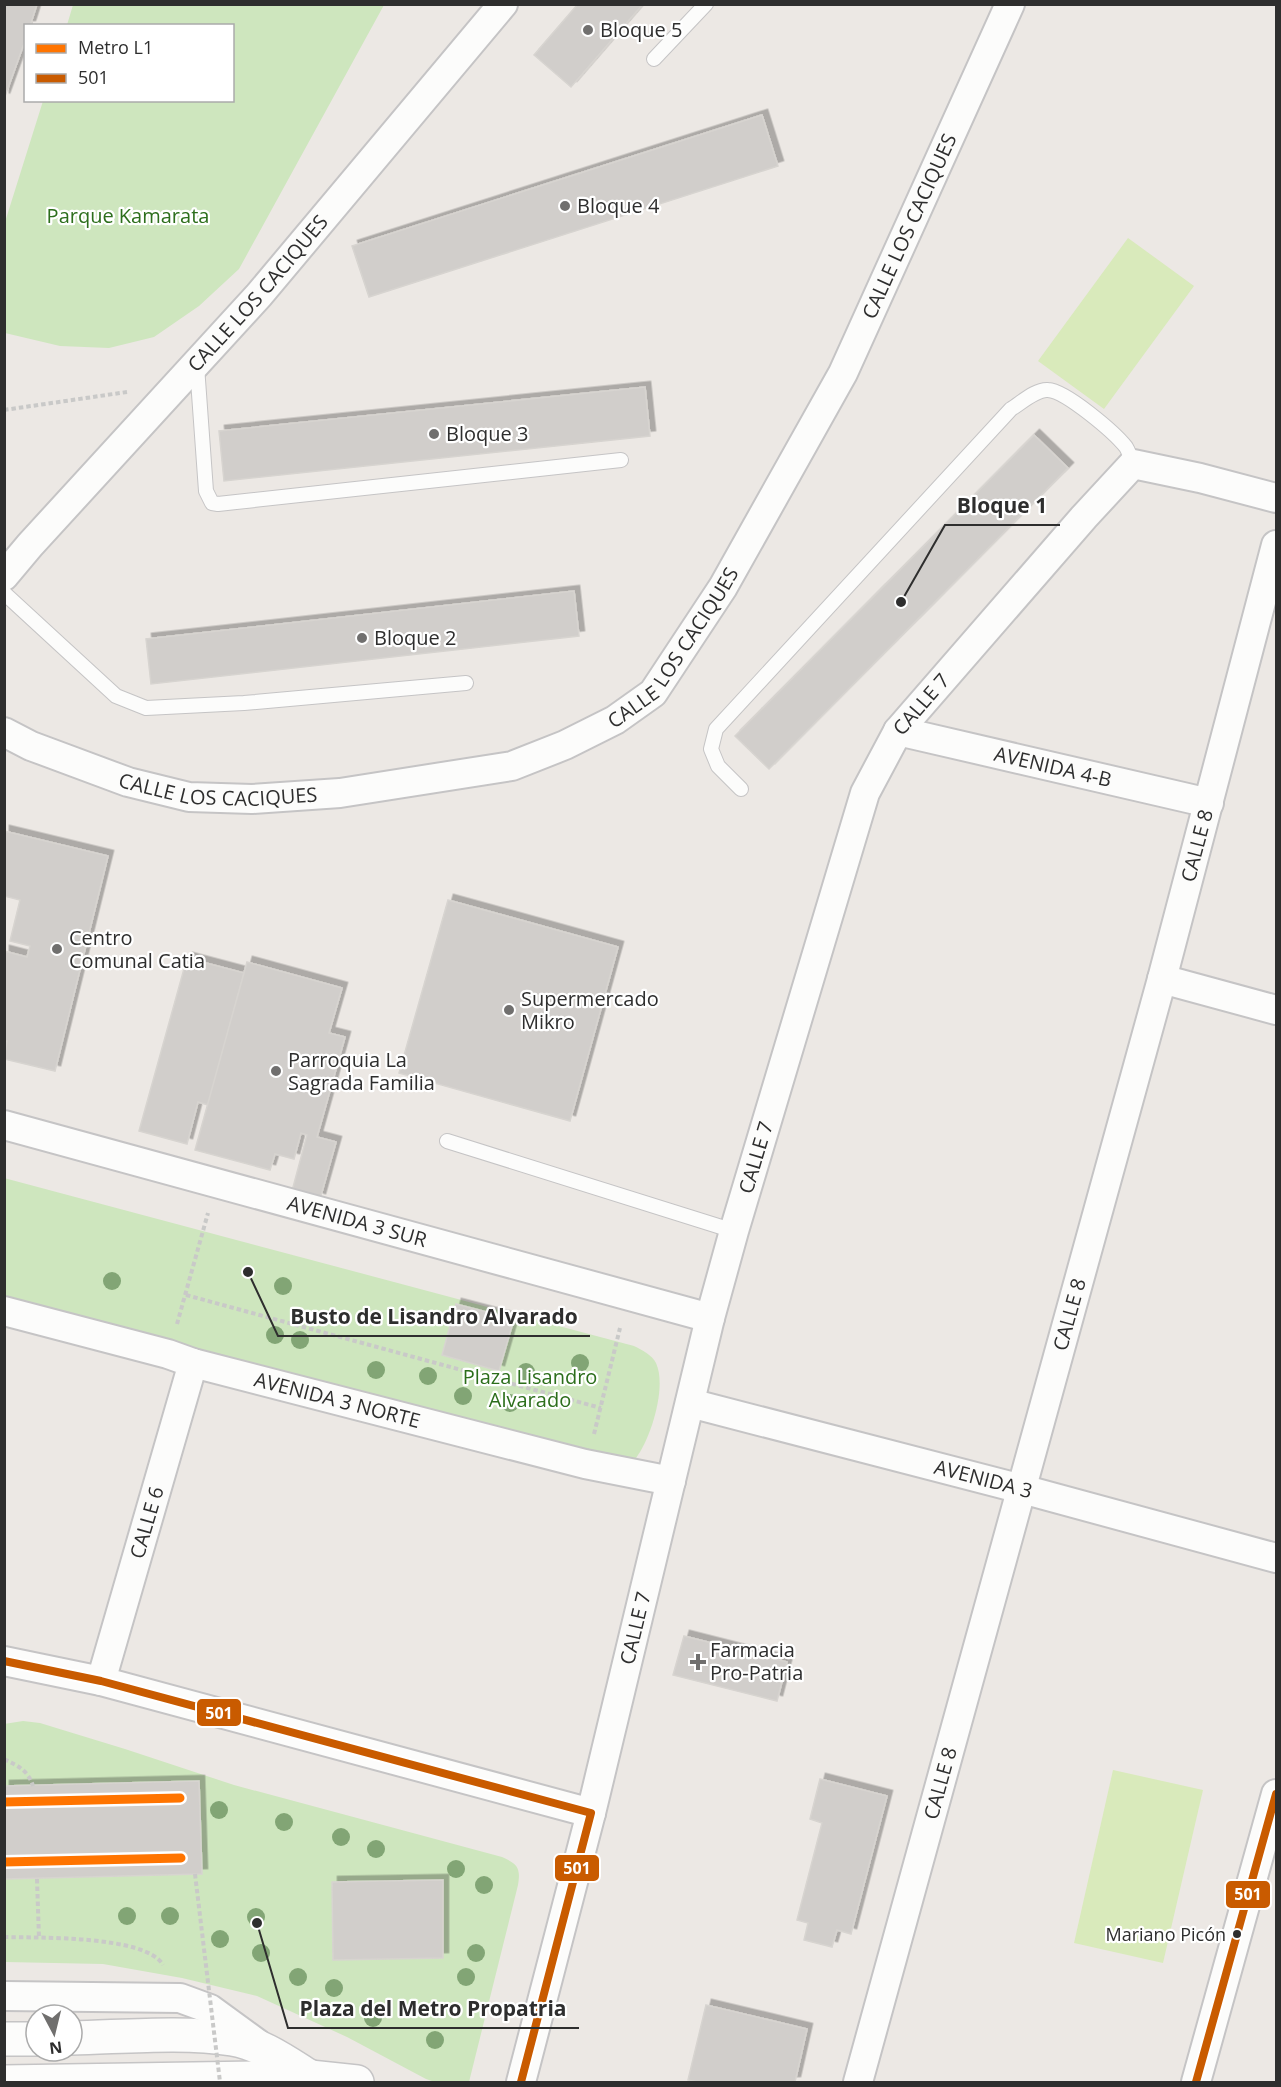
<svg xmlns="http://www.w3.org/2000/svg" width="1281" height="2087" viewBox="0 0 1281 2087" font-family="'Open Sans',sans-serif">
<defs>
<filter id="shadow"><feDropShadow dx="5.5" dy="-5.5" stdDeviation="0" flood-color="#0004"/></filter>
</defs>
<rect width="100%" height="100%" fill="#ece8e4"/>
<g fill="#cee6be">
<path d="M73,5H384L239,269L199,306L154,337L109,348L60,346L5,333V222L43,101L232,100V26L67,25Z"/>
<path d="M4,1178L634,1346C642,1350 652,1355 656,1363C667,1387 651,1438 636,1458C632,1462 627,1467 623,1471L5,1305Z"/>
<path d="M23,1721L40,1723L125,1749L234,1785L502,1857C517,1864 521,1867 518,1885L469,2082H435L426,2079L347,2037L257,1996L182,1978L103,1964L5,1962L4,1724Z"/>
</g>
<g fill="#d9eabb">
<path d="M1128,238L1194,286L1104,409L1038,361Z"/>
<path d="M1113,1770L1203,1790L1163,1963L1074,1943Z"/>
</g>
<g fill="#d1cecb" stroke="#d7d4d0" stroke-width="1.5" filter="url(#shadow)">
<path d="M4,4H37L30,26H26V38L4,99Z"/>
<path d="M578,4H643L571,87L534,55Z"/>
<path d="M762,115L778,166L369,297L352,246Z"/>
<path d="M645,387L650,436L224,481L219,431Z"/>
<path d="M1034,435L1068,468L769,769L735,736Z"/>
<path d="M574,591L579,636L151,684L146,639Z"/>
<path d="M4,831L108,856L55,1071L4,1059L7,1041L4,1040V951L27,957L30,946L10,941L20,900L4,896Z"/>
<path d="M448,900L618,947L570,1121L399,1073Z"/>
<path d="M187,958L244,973L208,1105L198,1102L187,1144L139,1131Z"/>
<path d="M247,962L342,988L329,1033L345,1037L317,1137L336,1142L320,1199L292,1191L307,1135L301,1133L294,1159L275,1154L270,1170L195,1150Z"/>
<path d="M456,1304L514,1319L499,1371L442,1355Z"/>
<path d="M684,1636L787,1662L777,1701L673,1675Z"/>
<path d="M820,1779L887,1796L851,1934L837,1930L832,1947L804,1940L808,1923L797,1920L822,1823L810,1819Z"/>
<path d="M199,1781L202,1874L4,1879V1786Z"/>
<path d="M443,1880V1958L333,1960L332,1882Z"/>
<path d="M706,2005L807,2029L795,2082H697L688,2080Z"/>
</g>
<g fill="none" stroke-linecap="round" stroke-linejoin="round">
<defs>
<g id="service">
<path d="M654,59L706,4"/>
<path d="M197,366L206,491L212,503L218,504L621,460"/>
<path d="M4,593L116,696L146,708L244,703L466,683"/>
<path d="M741,789L718,766L711,749L716,729L1011,409C1021,403 1036,389 1048,390C1066,391 1114,432 1126,447C1129,452 1131,458 1133,464"/>
<path d="M447,1141L734,1231"/>
</g>
<g id="minor">
<path id="s1" d="M4,576L30,545L259,295L503,4"/>
<path id="s2" d="M898,731L1209,803"/>
<path id="s3" d="M4,732L31,746L128,782L189,797L252,799L340,793L512,766L565,745L615,720L653,693L723,587L843,373L1010,4"/>
<path d="M1162,979L1276,1010"/>
<path id="s4" d="M4,1125L710,1318"/>
<path id="s5" d="M4,1311L168,1354L193,1363L585,1464L671,1481"/>
<path id="s6" d="M690,1403L1022,1489L1276,1558"/>
<path d="M4,1661L101,1681L591,1813"/>
<path id="s7" d="M101,1681L193,1363"/>
<path d="M4,1996L180,1998L210,2009L258,2044"/>
<path id="s8" d="M521,2082L591,1813L710,1318L734,1231L865,793L898,731L1084,517L1133,464L1200,478L1276,498"/>
<path id="s9" d="M858,2082L1162,979L1276,545"/>
<path d="M1196,2082L1276,1794"/>
</g>
<g id="secondary">
<path d="M72,2038C122,2037 183,2031 232,2039C261,2044 286,2062 310,2077"/>
<path d="M4,2039H36"/>
<path d="M4,2082L310,2077L357,2082"/>
</g>
</defs>
<use href="#service" stroke="#c5c4c5" stroke-width="16"/>
<use href="#minor" stroke="#c5c4c5" stroke-width="32"/>
<use href="#secondary" stroke="#c5c4c5" stroke-width="36"/>
<g stroke="#c9c9c8" stroke-width="4" stroke-dasharray="4.5 3" stroke-linecap="butt">
<path d="M4,410L127,392"/>
<path d="M186,1295L601,1408"/>
<path d="M177,1324L208,1213"/>
<path d="M594,1434L620,1328"/>
<path d="M4,1759C18,1766 28,1770 33,1786"/>
<path d="M37,1879L39,1938"/>
<path d="M4,1937C37,1938 146,1935 163,1965"/>
</g>
<use href="#service" stroke="#fcfcfb" stroke-width="14"/>
<use href="#minor" stroke="#fcfcfb" stroke-width="28"/>
<use href="#secondary" stroke="#fcfcfb" stroke-width="33"/>
<path stroke="#c9c9c8" stroke-width="4" stroke-dasharray="4.5 3" stroke-linecap="butt" d="M195,1874L220,2082"/>
<defs>
<g id="bus-1">
<path d="M4,1661L101,1681L591,1813L521,2082"/>
<path d="M1196,2082L1276,1794"/>
</g>
</defs>
<use href="#bus-1" stroke="#fff" stroke-width="12"/>
<use href="#bus-1" stroke="#c95b00" stroke-width="8"/>
<defs>
<g id="metro-1">
<path d="M4,1802L180,1798"/>
<path d="M4,1862L181,1858"/>
</g>
</defs>
<use href="#metro-1" stroke="#fff" stroke-width="14"/>
<use href="#metro-1" stroke="#ff7400" stroke-width="9"/>
</g>
<g fill="#82a575">
<circle cx="112" cy="1281" r="9"/>
<circle cx="283" cy="1286" r="9"/>
<circle cx="275" cy="1335" r="9"/>
<circle cx="300" cy="1340" r="9"/>
<circle cx="580" cy="1363" r="9"/>
<circle cx="376" cy="1370" r="9"/>
<circle cx="526" cy="1372" r="9"/>
<circle cx="428" cy="1376" r="9"/>
<circle cx="463" cy="1396" r="9"/>
<circle cx="510" cy="1403" r="9"/>
<circle cx="219" cy="1810" r="9"/>
<circle cx="284" cy="1822" r="9"/>
<circle cx="341" cy="1837" r="9"/>
<circle cx="376" cy="1849" r="9"/>
<circle cx="456" cy="1869" r="9"/>
<circle cx="484" cy="1885" r="9"/>
<circle cx="127" cy="1916" r="9"/>
<circle cx="170" cy="1916" r="9"/>
<circle cx="256" cy="1917" r="9"/>
<circle cx="220" cy="1939" r="9"/>
<circle cx="261" cy="1953" r="9"/>
<circle cx="476" cy="1953" r="9"/>
<circle cx="298" cy="1977" r="9"/>
<circle cx="466" cy="1977" r="9"/>
<circle cx="334" cy="1988" r="9"/>
<circle cx="373" cy="2018" r="9"/>
<circle cx="435" cy="2040" r="9"/>
</g>
<g fill="#706f6e" stroke="#fff" stroke-width="2">
<circle cx="588" cy="30" r="6"/>
<circle cx="565" cy="206" r="6"/>
<circle cx="434" cy="434" r="6"/>
<circle cx="362" cy="638" r="6"/>
<circle cx="57" cy="949" r="6"/>
<circle cx="509" cy="1010" r="6"/>
<circle cx="276" cy="1071" r="6"/>
<path d="M695 1653h6v6h6v6h-6v6h-6v-6h-6v-6h6z"/>
</g>
<circle fill="#2e2e2e" stroke="#fff" stroke-width="2" cx="1237" cy="1934" r="5"/>
<g text-anchor="middle" stroke-width="4.5" stroke-linejoin="round" paint-order="stroke">
<g font-size="18" fill="#2e2e2e" stroke="#fff" text-anchor="end">
<text x="1226" y="1941">Mariano Picón</text>
</g>
<g font-size="20" fill="#2e2e2e" stroke="#fff" text-anchor="start">
<text x="600" y="37">Bloque 5</text>
<text x="577" y="213">Bloque 4</text>
<text x="446" y="441">Bloque 3</text>
<text x="374" y="645">Bloque 2</text>
<text x="69" y="945">Centro<tspan x="69" dy="23">Comunal Catia</tspan></text>
<text x="521" y="1006">Supermercado<tspan x="521" dy="23">Mikro</tspan></text>
<text x="288" y="1067">Parroquia La<tspan x="288" dy="23">Sagrada Familia</tspan></text>
<text x="710" y="1657">Farmacia<tspan x="710" dy="23">Pro-Patria</tspan></text>
</g>
<g font-size="20" fill="#2c6e1b" stroke="#fff">
<text x="128" y="223">Parque Kamarata</text>
<text x="530" y="1384">Plaza Lisandro<tspan x="530" dy="23">Alvarado</tspan></text>
</g>
<g font-size="20" fill="#2e2e2e" stroke="#fff">
<text dy="7" stroke="none"><textPath href="#s3" startOffset="1215">CALLE LOS CACIQUES</textPath></text>
<text dy="7" stroke="none"><textPath href="#s1" startOffset="380">CALLE LOS CACIQUES</textPath></text>
<text dy="7" stroke="none"><textPath href="#s3" startOffset="729">CALLE LOS CACIQUES</textPath></text>
<text dy="7" stroke="none"><textPath href="#s8" startOffset="1440">CALLE 7</textPath></text>
<text dy="7" stroke="none"><textPath href="#s2" startOffset="159">AVENIDA 4-B</textPath></text>
<text dy="7" stroke="none"><textPath href="#s3" startOffset="225">CALLE LOS CACIQUES</textPath></text>
<text dy="7" stroke="none"><textPath href="#s9" startOffset="1282">CALLE 8</textPath></text>
<text dy="7" stroke="none"><textPath href="#s8" startOffset="954">CALLE 7</textPath></text>
<text dy="7" stroke="none"><textPath href="#s4" startOffset="366">AVENIDA 3 SUR</textPath></text>
<text dy="7" stroke="none"><textPath href="#s9" startOffset="796">CALLE 8</textPath></text>
<text dy="7" stroke="none"><textPath href="#s5" startOffset="345">AVENIDA 3 NORTE</textPath></text>
<text dy="7" stroke="none"><textPath href="#s6" startOffset="303">AVENIDA 3</textPath></text>
<text dy="7" stroke="none"><textPath href="#s7" startOffset="165">CALLE 6</textPath></text>
<text dy="7" stroke="none"><textPath href="#s8" startOffset="468">CALLE 7</textPath></text>
<text dy="7" stroke="none"><textPath href="#s9" startOffset="310">CALLE 8</textPath></text>
</g>
</g>
<path fill="none" stroke="#2e2e2e" stroke-width="2" d="M901 602L945 525H1060M248 1272L278 1336H590M257 1923L288 2028H579"/>
<g fill="#2e2e2e" stroke="#fff" stroke-width="2">
<circle cx="901" cy="602" r="6"/>
<circle cx="248" cy="1272" r="6"/>
<circle cx="257" cy="1923" r="6"/>
</g>
<g font-size="21" text-anchor="middle" font-weight="bold" fill="#2e2e2e" stroke="#fff" stroke-width="4.5" stroke-linejoin="round" paint-order="stroke">
<text x="1002" y="513">Bloque 1</text>
<text x="434" y="1324">Busto de Lisandro Alvarado</text>
<text x="433" y="2016">Plaza del Metro Propatria</text>
</g>
<g stroke="#fff" stroke-width="2">
<rect x="196" y="1698" width="46" height="29" rx="6" fill="#c95b00"/>
<rect x="554" y="1854" width="46" height="28" rx="6" fill="#c95b00"/>
<rect x="1225" y="1880" width="46" height="29" rx="6" fill="#c95b00"/>
</g>
<g font-size="16" text-anchor="middle" font-weight="bold" fill="#fff">
<text x="219" y="1719">501</text>
<text x="577" y="1874">501</text>
<text x="1248" y="1900">501</text>
</g>
<rect width="1281" height="2087" fill="none" stroke="#2e2e2e" stroke-width="12"/>
<rect x="24" y="24" width="210" height="78" fill="#ffffff" stroke="#ababab" stroke-width="1.5"/>
<rect x="36" y="44" width="30" height="9" fill="#ff7400" stroke="#ababab" stroke-width="1.5"/>
<text x="78" y="54" font-size="18" fill="#2e2e2e">Metro L1</text>
<rect x="36" y="74" width="30" height="9" fill="#c95b00" stroke="#ababab" stroke-width="1.5"/>
<text x="78" y="84" font-size="18" fill="#2e2e2e">501</text>
<g transform="translate(54 2033) rotate(173)"><circle r="28" fill="#ffffff" stroke="#ababab" stroke-width="1.5"/>
<path d="M0-4.5L10 22L0 15L-10 22Z" fill="#706f6e"/>
<text y="-9" font-size="16" font-weight="bold" text-anchor="middle" fill="#2e2e2e">N</text>
</g>
</svg>
